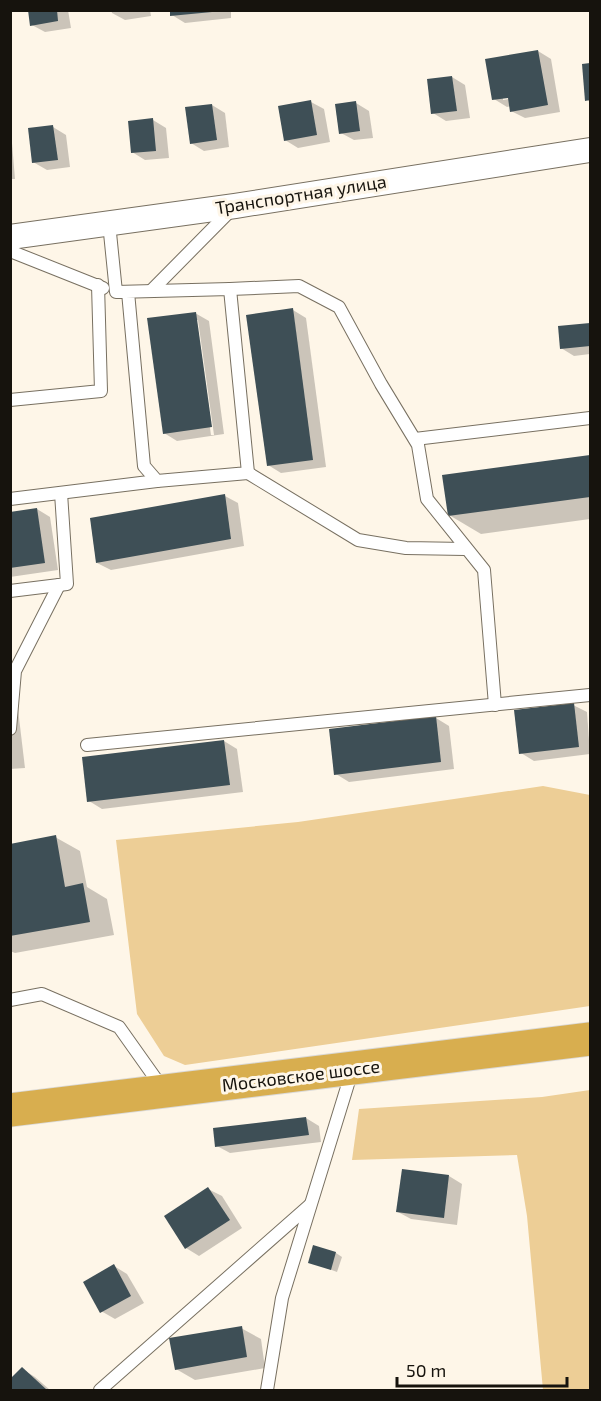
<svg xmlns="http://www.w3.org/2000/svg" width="601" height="1401" viewBox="0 0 601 1401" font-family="'Exo 2',sans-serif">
<rect width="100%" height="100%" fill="#fef6e8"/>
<g fill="#edce96">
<path d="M543,786L590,795V1006L185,1065L164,1056L137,1014L116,840L298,822Z"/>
<path d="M590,1090V1390H543L527,1216L517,1155L352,1160L359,1109L542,1097Z"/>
</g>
<g fill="#0003" fill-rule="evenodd">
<path d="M29,10H68L71,28L45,32L32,25Z"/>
<path d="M111,10H150L151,16L125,20L112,13Z"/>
<path d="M171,10H231V18L185,23L172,15Z"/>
<path d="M538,51L551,59L560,112L525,118L511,111V106L507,107L494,99ZM503,97L515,98L503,100Z"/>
<path d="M590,65V102L587,100L583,66Z"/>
<path d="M452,77L465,85L470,118L446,121L433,113Z"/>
<path d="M311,102L324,109L330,142L298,148L285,140Z"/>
<path d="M356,103L369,111L373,138L354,140L341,133Z"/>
<path d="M212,105L225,113L229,147L204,151L191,143Z"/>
<path d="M153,120L166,128L169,158L145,160L132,152Z"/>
<path d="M53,127L66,135L70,167L47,170L33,162Z"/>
<path d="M10,142L12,143L15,179H10Z"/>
<path d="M293,310L306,318L326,467L281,473L268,465Z"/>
<path d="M195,313L209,321L224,434L177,441L164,433ZM195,320H198L214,435H211Z"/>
<path d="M590,324V354L574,356L561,348L559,327Z"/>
<path d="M590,457V519L481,534L449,515L444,476Z"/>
<path d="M225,496L238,503L244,546L111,570L97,563Z"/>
<path d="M37,509L50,517L58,570L10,577V513Z"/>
<path d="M10,642L25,768L10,769Z"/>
<path d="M573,705L587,712L590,754L534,761L521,753Z"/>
<path d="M436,718L449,726L454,769L349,782L336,774Z"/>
<path d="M224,741L237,749L243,792L102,809L89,801L84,758Z"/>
<path d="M55,837L80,851L87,887L107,899L114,935L15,953L10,951V845Z"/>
<path d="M306,1118L319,1126L321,1142L230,1153L217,1146Z"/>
<path d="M403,1171L449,1176L462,1184L457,1225L411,1219L398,1212Z"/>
<path d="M208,1189L222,1196L242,1228L199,1256L186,1248Z"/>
<path d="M336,1253L342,1257L337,1272L310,1262Z"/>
<path d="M114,1266L127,1274L144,1303L115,1319L101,1311Z"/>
<path d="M241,1328L261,1339L265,1368L195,1380L176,1369Z"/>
<path d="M22,1369L35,1377L50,1390H10V1382Z"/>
</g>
<g fill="#3e4f56">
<path d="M28,10H57L58,21L30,26Z"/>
<path d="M170,10H211L212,12L170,16Z"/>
<path d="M538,50L548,105L510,112L508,98L492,100L485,59Z"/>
<path d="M590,63V100L585,101L582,64Z"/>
<path d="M452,76L457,111L431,114L427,79Z"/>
<path d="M311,100L317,135L284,141L278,106Z"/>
<path d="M356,101L360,131L339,134L335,104Z"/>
<path d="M212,104L217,140L190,144L185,107Z"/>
<path d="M153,118L156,151L131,153L128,121Z"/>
<path d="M53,125L58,160L32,163L28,128Z"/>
<path d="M293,308L313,460L267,466L246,315Z"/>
<path d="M196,312L212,427L163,434L147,318Z"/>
<path d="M590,323V346L560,349L558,326Z"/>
<path d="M590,455V497L448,516L442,475Z"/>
<path d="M225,494L231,539L96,563L90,518Z"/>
<path d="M37,508L45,563L10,568V512Z"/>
<path d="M574,703L579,747L519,754L514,710Z"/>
<path d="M436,716L441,762L334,775L329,729Z"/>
<path d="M224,740L230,785L87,802L82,757Z"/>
<path d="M56,835L65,887L83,883L90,922L10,936V844Z"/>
<path d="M306,1117L309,1135L215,1147L213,1128Z"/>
<path d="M402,1169L449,1175L444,1218L396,1212Z"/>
<path d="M208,1187L230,1220L185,1249L164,1216Z"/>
<path d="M313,1245L336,1252L331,1270L308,1263Z"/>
<path d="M114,1264L131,1296L100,1313L83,1282Z"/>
<path d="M242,1326L247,1357L175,1370L169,1338Z"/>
<path d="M22,1367L47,1390H10V1379Z"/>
</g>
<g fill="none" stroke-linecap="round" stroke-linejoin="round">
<defs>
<g id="service">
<path d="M109,223L116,292C154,291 192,290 230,289L248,473L157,481L144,466L128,292"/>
<path d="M10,251L103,288"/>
<path d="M230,289L299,286L339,307L381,384L418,445L427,499L484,570L495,705"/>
<path d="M151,291L232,209"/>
<path d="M10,400L101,391L98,285"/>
<path d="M415,439L590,418"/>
<path d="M248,473L358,540L406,548L465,549"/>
<path d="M10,499L157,481"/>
<path d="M10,591L67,584L61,493"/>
<path d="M10,729L15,671L59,585"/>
<path d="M87,745L590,695"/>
<path d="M10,1000L42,994L119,1027L163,1089"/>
<path d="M100,1390L310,1205"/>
<path d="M267,1390L282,1298L352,1071"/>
</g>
<path id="minor" d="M10,237L235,206L590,150"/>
<path id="trunk" d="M10,1110L590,1039"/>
</defs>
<use href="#service" stroke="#787061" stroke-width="14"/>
<use href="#minor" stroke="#787061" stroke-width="26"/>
<use href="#trunk" stroke="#dad9d8" stroke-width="35"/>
<use href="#service" stroke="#fff" stroke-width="12"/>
<use href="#minor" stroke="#fff" stroke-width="24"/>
<use href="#trunk" stroke="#d8ae4f" stroke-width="33"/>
</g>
<g text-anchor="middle" stroke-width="6" stroke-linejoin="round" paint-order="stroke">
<g font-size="18" fill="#16130d" stroke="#fef6e8">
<text transform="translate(301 195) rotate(-9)" y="6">Транспортная улица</text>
<text transform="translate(301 1076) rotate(-7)" y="6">Московское шоссе</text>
</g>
</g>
<rect width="601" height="1401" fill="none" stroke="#16130d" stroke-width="24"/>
<path d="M397 1377v9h170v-9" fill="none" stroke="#16130d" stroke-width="3"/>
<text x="406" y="1377" font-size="18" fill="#16130d" stroke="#fef6e8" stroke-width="4.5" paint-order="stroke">50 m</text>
</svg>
